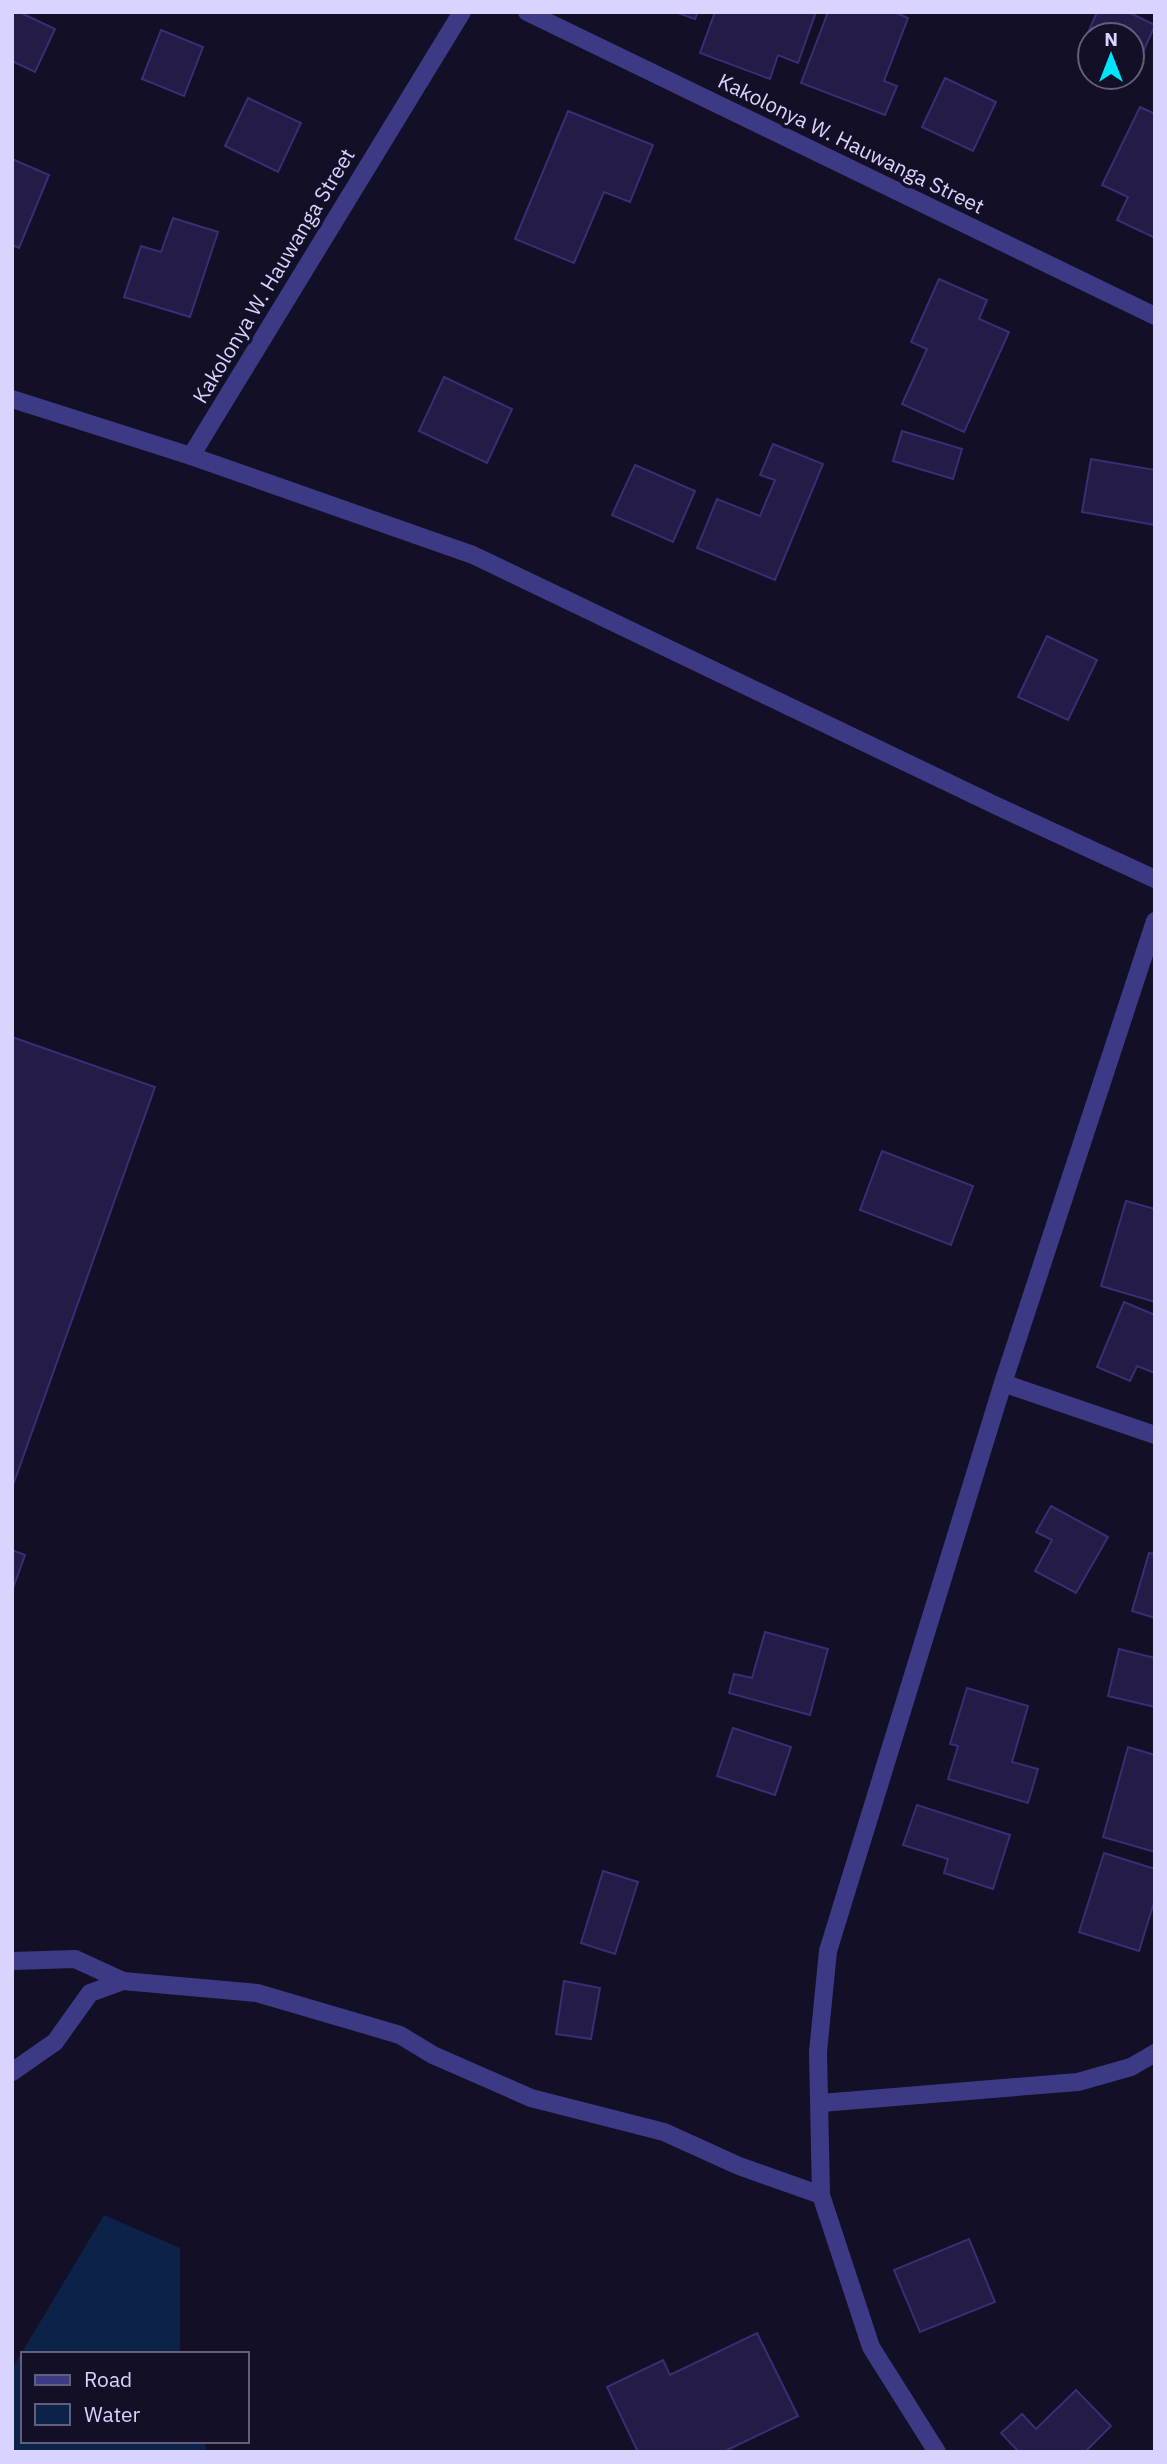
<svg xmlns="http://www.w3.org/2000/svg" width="1167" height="2464" viewBox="0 0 1167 2464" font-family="'IBM Plex Sans',sans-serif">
<rect width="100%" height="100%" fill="#130f26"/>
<path fill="#0c2248" d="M104,2215L180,2248V2354H23V2441H204L207,2452H12V2369Z"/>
<g fill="#241b47" stroke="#3b2d73" stroke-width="2">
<path d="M12,12H19L55,29L35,72L12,61Z"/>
<path d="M675,12H698L695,19Z"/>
<path d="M715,12H816L798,63L778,55L770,79L700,53Z"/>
<path d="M828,12H895L908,18L884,81L897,86L885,115L801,83Z"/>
<path d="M1097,12H1128L1155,25L1137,66L1132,64V35H1090V45L1084,42Z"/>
<path d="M161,30L203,47L184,96L142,79Z"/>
<path d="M945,78L996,102L973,151L922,127Z"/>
<path d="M248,98L301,123L278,172L225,146Z"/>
<path d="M1140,107L1155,114V238L1117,220L1128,197L1102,185Z"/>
<path d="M568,111L653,145L630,202L604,192L574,263L515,239Z"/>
<path d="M12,159L49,175L19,248L12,245Z"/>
<path d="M173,218L218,232L190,317L124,297L141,246L161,252Z"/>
<path d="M939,279L987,300L979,319L1009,332L964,432L902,404L927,349L911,342Z"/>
<path d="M444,377L512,409L487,463L419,431Z"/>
<path d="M902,431L962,449L953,479L893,461Z"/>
<path d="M773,444L823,464L775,580L697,548L717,499L760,516L775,480L760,475Z"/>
<path d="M1091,459L1155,470V525L1082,512Z"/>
<path d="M635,465L695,491L673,542L612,515Z"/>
<path d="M1047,636L1097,660L1068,720L1018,697Z"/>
<path d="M12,1037L155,1087L12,1488Z"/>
<path d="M882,1151L973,1186L951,1245L860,1210Z"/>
<path d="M1126,1201L1155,1209V1302L1101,1286Z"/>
<path d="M1124,1302L1155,1315V1373L1137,1366L1130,1381L1097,1367Z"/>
<path d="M1051,1506L1108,1537L1076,1593L1035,1571L1052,1540L1036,1532Z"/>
<path d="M12,1550L25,1555L12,1591Z"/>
<path d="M1149,1553L1155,1554V1618L1132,1611Z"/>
<path d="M765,1632L828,1649L810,1715L729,1693L734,1674L752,1678Z"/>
<path d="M1119,1649L1155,1658V1707L1108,1696Z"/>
<path d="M967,1688L1028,1706L1012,1762L1038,1769L1028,1803L948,1779L958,1746L950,1744Z"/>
<path d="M733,1728L791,1747L775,1795L717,1776Z"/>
<path d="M1128,1747L1155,1755V1852L1103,1837Z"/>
<path d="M917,1805L1010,1835L993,1889L944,1873L948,1859L903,1845Z"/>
<path d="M1104,1853L1155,1869V1899L1139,1951L1079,1932Z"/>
<path d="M603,1871L638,1882L615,1954L581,1943Z"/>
<path d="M564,1981L600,1988L591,2039L556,2034Z"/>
<path d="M969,2239L995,2302L920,2332L894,2270Z"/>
<path d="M757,2333L798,2416L723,2452H638L607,2387L663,2360L670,2375Z"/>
<path d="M1076,2390L1111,2426L1085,2452H1019L1001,2433L1022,2414L1036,2429Z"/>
</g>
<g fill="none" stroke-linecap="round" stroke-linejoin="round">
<g stroke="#3d3a85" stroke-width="18">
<path d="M527,12L1155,316"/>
<path d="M12,399L191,456L473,555L999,807L1155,879"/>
<path d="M191,456L462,12"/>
<path d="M1003,1383L1155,1435"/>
<path d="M12,1961L75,1959L123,1981"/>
<path d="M12,2072L55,2042L90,1993L123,1981L257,1993L400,2035L433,2055L531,2098L664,2132L739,2166L821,2195"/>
<path d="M821,2103L1078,2082L1131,2067L1155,2053"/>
<path d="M937,2452L871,2347L821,2195L818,2052L828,1951L1003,1383L1155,921"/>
</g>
</g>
<g text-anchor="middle" stroke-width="7" stroke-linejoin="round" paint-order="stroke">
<g font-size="21" fill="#d9d4ff" stroke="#130f26">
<text transform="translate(851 144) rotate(26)" y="7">Kakolonya W. Hauwanga Street</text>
<text transform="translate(274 276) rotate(-59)" y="7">Kakolonya W. Hauwanga Street</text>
</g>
</g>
<rect width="1167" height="2464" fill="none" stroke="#d9d4ff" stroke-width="28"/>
<rect x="21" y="2352" width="228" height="91" fill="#130f26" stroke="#625e7d" stroke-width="2"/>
<rect x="35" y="2375" width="35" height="10" fill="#3d3a85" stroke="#625e7d" stroke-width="2"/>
<text x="84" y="2387" font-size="21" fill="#d9d4ff">Road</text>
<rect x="35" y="2404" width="35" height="21" fill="#0c2248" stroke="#625e7d" stroke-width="2"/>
<text x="84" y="2422" font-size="21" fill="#d9d4ff">Water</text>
<g transform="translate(1111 56)"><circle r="33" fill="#130f26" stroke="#625e7d" stroke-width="2"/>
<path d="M0-5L12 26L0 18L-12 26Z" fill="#00e5ff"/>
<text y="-10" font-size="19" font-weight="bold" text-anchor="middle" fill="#d9d4ff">N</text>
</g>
</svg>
